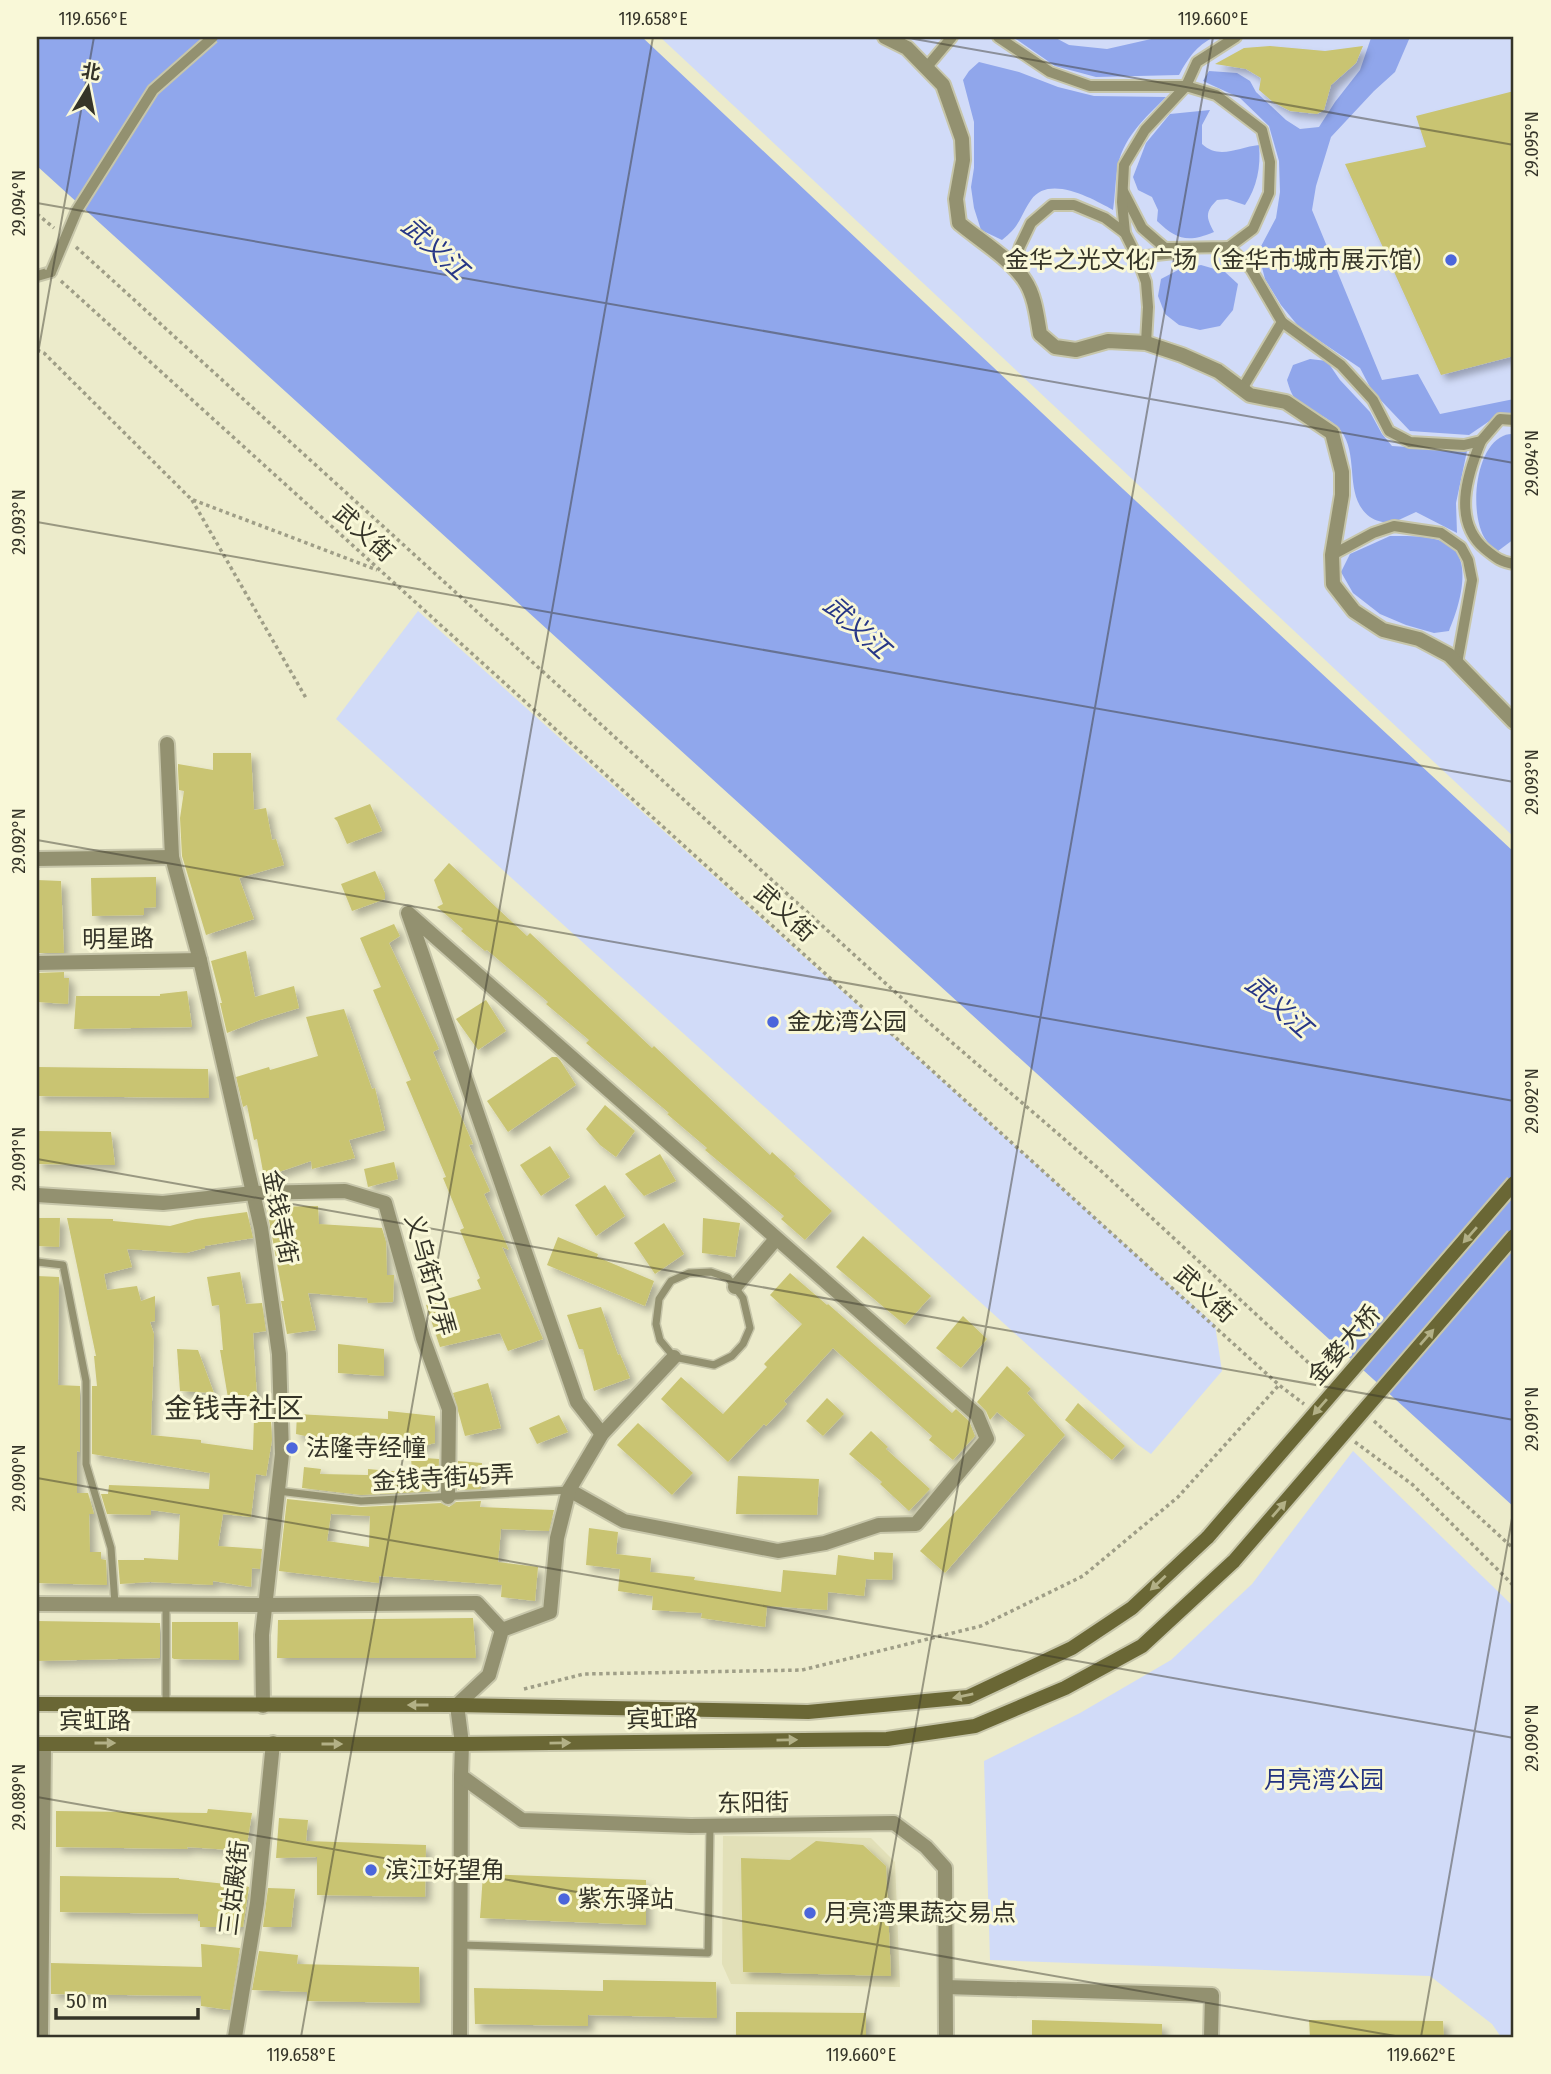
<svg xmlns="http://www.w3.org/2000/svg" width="1551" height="2074" viewBox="0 0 1551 2074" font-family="'Fira Sans Condensed','Noto Sans SC',sans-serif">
<defs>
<filter id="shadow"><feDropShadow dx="5.5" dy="5.5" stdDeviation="3.5" flood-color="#0004"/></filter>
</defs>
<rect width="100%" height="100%" fill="#ecebcb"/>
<path fill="#e2e0b8" d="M723,1836L871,1838L895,1862L900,1987L731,1984L722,1964Z"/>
<g fill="#d1dbf8">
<path d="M660,37H1514V837L764,134Z"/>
<path d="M418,611L1215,1325L1222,1371L1151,1454L1137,1444L336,719Z"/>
<path d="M1353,1451L1514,1607V2037H1501L1492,2024L1430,1976L990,1960L984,1761L1080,1713L1171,1660L1252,1584Z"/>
</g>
<g fill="#90a6eb">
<path d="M1013,37H1054L1069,45L1107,49L1160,37H1214C1196,46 1188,58 1179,75L1096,77L1055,66Z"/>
<path d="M1374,37H1410L1395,72L1374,91L1331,137L1316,186L1312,210L1382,380L1418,374L1440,414L1514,399V412L1488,422L1469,435L1410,431L1372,391L1360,368L1299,327L1281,305L1265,279L1258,252L1276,218L1280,192L1279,161L1269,126L1240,98L1203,81L1209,71L1237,73L1250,81L1256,92L1286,120L1300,129L1319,127L1335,102L1360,70L1371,38Z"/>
<path d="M979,62L1019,72L1058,87L1094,96L1166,97C1145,118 1121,139 1117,171C1115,184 1115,197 1113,210C1093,199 1049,174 1031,200C1019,218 1021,225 1002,240L981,230L974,208L971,187L974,168V122L963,80L969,71Z"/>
<path d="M1210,110L1202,125V144C1219,160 1239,147 1259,145C1261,167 1257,187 1245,205L1227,199L1217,200C1205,212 1206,217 1214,232C1188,243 1177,240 1157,221L1158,210L1152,197L1138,190L1133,177L1146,143L1170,114Z"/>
<path d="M1201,265L1225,272L1238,284L1233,310L1220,326L1200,330L1179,325L1165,314L1158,296L1161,279L1178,270Z"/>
<path d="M1310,359L1327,361L1340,380L1370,412L1382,434L1392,446L1467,451L1456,503L1457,533L1416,512L1390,524C1384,522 1375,521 1370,517C1343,497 1360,456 1341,431C1329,416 1309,411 1296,399C1291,395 1289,386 1287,380L1293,365Z"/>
<path d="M1514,434V539L1498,551C1494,548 1488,544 1486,540C1469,516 1474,449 1503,436C1507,434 1511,434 1514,434Z"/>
<path d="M1390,536C1406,536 1428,535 1444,542C1476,555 1459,608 1449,631L1434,633L1406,625L1380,614L1353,593L1341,572L1350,554Z"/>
</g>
<path fill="#90a7ec" d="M37,37H642L1109,476L1514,852V1507L37,166Z"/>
<g fill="#c9c472" fill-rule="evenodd" filter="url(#shadow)">
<path d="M1270,46L1325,51L1363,46L1356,63L1331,85L1324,110L1317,114L1290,111L1273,102L1259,90L1261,78L1246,69L1215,64L1244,48Z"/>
<path d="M1514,91V356L1441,375L1345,164L1426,147L1416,116Z"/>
<path d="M213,753H251L254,810L266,808L272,840L276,839L284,865L239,878L254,919L206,935L182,856L180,818L184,791L179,790L178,769V764L213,770Z"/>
<path d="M370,804L382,831L347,844L337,821L334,818Z"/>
<path d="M449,863L527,936L530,933L652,1048L654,1046L770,1155L772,1152L796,1174L794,1176L832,1211L805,1240L781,1219L784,1216L705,1150L707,1148L667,1114L669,1113L586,1043L589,1040L546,1004L548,1002L487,950L485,951L461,931L463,929L437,907L443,904L434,880Z"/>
<path d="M375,871L385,893V899L352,911L341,884Z"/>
<path d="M156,877V907L144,908V915L92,916L91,878Z"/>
<path d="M37,880L61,881L64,953H37Z"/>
<path d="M394,924L400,936L389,943L439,1049L433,1052L473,1144L469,1145L490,1191L484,1194L509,1250L502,1247L543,1339L508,1351L500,1333L440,1347L426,1305L481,1289L477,1280L480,1278L460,1230L464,1228L443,1178L446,1177L406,1082L411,1080L373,990L381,987L360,938Z"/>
<path d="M246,951L255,997L294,986L299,1008L260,1020L227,1033L220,1003H222L211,961Z"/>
<path d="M64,972V978H69L68,1004L37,1002V973Z"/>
<path d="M187,991L192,1027L74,1029L76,996H160V994Z"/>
<path d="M486,1000L506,1031L478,1050L456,1019Z"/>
<path d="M344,1009L372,1089L375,1088L385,1130L349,1140L355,1158L312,1169L311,1161L264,1177L257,1139L254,1140L247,1105L243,1107L236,1077L269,1067L270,1070L318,1056L306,1017Z"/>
<path d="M552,1057H557L560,1060L576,1085L508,1132L487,1101Z"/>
<path d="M37,1067L208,1069L209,1098L37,1096Z"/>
<path d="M605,1105L635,1131L616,1157L600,1145L586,1129Z"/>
<path d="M37,1131L111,1132L115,1165L37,1164Z"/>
<path d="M550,1146L570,1177L541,1196L520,1165Z"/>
<path d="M660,1154L676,1181L644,1196L625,1174Z"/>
<path d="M394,1162L398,1179L368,1187L364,1169Z"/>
<path d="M605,1185L625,1216L596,1236L575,1205Z"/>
<path d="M318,1206L319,1224L382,1228L386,1242L387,1275H394L393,1302L368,1303L367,1298L308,1293L316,1330L287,1334L281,1301H284L267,1209L271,1207Z"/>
<path d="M247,1212L253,1238L205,1246V1248L186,1253L127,1249L132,1267L104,1274L107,1290L137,1286L141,1301L155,1296V1321L150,1322L154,1334L151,1435L201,1440V1443L253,1450L254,1418L271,1422L272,1440L266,1476L256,1474L251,1517L223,1514L218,1546L262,1549L260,1569L252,1568L251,1587L213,1581V1585L150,1582L120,1584L118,1560H144V1558L178,1560L180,1514L151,1510V1515L107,1514L101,1494H108L109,1485L209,1489L210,1473L92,1454V1386H97L94,1356H96L67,1218L113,1219V1221L170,1226L196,1219Z"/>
<path d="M37,1218H60L59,1247L37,1246Z"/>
<path d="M703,1218L740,1223L735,1257L702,1253Z"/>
<path d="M664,1223L684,1254L655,1274L634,1243Z"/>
<path d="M863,1236L931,1296L905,1325L836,1267Z"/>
<path d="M558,1237L598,1254L597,1257L654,1281L645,1306L547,1265Z"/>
<path d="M240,1272L246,1304L262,1303L266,1331L253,1333L257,1398H228L220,1350H223L219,1305L212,1306L207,1277Z"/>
<path d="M790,1273L827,1305L828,1304L952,1413L956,1409L969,1421L975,1436L953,1460L929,1440L932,1436L833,1348L784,1401L787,1404L766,1426L764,1424L728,1462L661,1399L681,1377L723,1414L767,1367L764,1364L802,1324L770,1295Z"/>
<path d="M37,1276L59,1277L58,1385L80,1386V1452L77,1451V1493H88L94,1514H89L90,1552H101V1559L106,1560L107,1585L37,1583Z"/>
<path d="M601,1307L618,1355L620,1354L630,1378L594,1391L583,1349H579L567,1315Z"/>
<path d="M963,1316L987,1339L961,1368L936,1348Z"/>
<path d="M338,1344L384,1349V1376L338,1373Z"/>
<path d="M177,1349L198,1350L214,1393L180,1391Z"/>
<path d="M1007,1366L1031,1389L1027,1393L1065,1435L945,1573L920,1551L1025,1435L997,1412L990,1420L986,1411L977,1402Z"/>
<path d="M488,1383L501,1428L465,1436L453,1393Z"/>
<path d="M827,1398L844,1414L823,1436L806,1421Z"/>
<path d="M1078,1403L1125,1446L1112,1460L1065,1420Z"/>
<path d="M388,1411L435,1416V1443L411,1449V1441L380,1439V1441L325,1437L324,1440L296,1434L297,1414L388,1419Z"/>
<path d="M559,1415L568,1432L537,1444L529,1428Z"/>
<path d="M638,1423L693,1473L672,1495L617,1445Z"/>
<path d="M871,1431L888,1447L886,1449L930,1489L909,1511L880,1484L882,1482L849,1454Z"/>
<path d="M411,1457L439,1459L438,1491L361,1495L302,1488L304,1467L321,1469L320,1474L368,1475V1469L412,1473Z"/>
<path d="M458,1461L482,1463L481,1489L458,1490Z"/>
<path d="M738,1476L819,1479L817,1515L736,1514Z"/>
<path d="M287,1499L361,1507L441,1503L449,1507L456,1502L481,1501L480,1507L554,1510L549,1531L501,1529L498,1562L538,1567L535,1601L501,1597L502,1585L379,1576V1583L279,1571ZM331,1514L370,1516L369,1547L327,1541Z"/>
<path d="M589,1528L618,1532L616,1554L651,1558L650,1572L695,1577L694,1580L781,1592L783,1570L836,1575L838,1555L874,1560V1552L893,1553L892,1580L866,1579L864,1596L828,1592L827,1610L767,1606L765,1627L701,1618L702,1613L652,1610L653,1596L618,1591L620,1569L586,1565Z"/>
<path d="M473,1618L476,1658H277L278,1620Z"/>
<path d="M37,1621L160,1623V1658L37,1661Z"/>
<path d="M172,1622H238L239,1660L174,1659L172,1658Z"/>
<path d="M208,1809L252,1813L246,1851L187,1847L188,1849L56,1847V1811L207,1813Z"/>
<path d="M279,1818L308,1820L306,1841L426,1845L425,1897L317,1895V1857L276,1858Z"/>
<path d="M816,1841L863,1845L886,1866L891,1976L743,1972L741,1858L790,1860Z"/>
<path d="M483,1874L646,1880V1925L480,1918Z"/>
<path d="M60,1876L179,1878V1879L245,1886L249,1887L243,1927H200V1921H198V1914L60,1912Z"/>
<path d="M268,1888L295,1889L291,1927H263Z"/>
<path d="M201,1944L240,1948L230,2010L201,2006V1996L51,1994V1963L202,1967Z"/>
<path d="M259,1951L298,1955L297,1964L419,1967L420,2003L307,2001V1992L252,1990Z"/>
<path d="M603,1980L716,1982L717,2018L588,2015V2026L475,2024L474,1988L603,1991Z"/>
<path d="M736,2012L866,2013V2037H736Z"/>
<path d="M1032,2020L1162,2024V2037H1032Z"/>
<path d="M1309,2020L1443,2021L1444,2037H1310Z"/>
</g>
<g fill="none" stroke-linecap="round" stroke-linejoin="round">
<defs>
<g id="service">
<path d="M37,1262L63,1265L86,1381V1464L111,1548L115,1604"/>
<path d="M711,1272L728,1278L743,1298L750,1328L743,1344L732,1356L714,1365L674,1357L660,1340L656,1324L659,1299L671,1281L689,1273Z"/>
<path d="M278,1491L361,1501L569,1490"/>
<path d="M166,1705V1605"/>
<path d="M461,1945L708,1953L710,1826"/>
</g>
<g id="pedestrian">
<path d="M998,37L1050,72L1090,86H1186L1216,95L1262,130L1270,162L1269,193L1253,229L1229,247L1165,248L1142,228L1123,191"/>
<path d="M926,68L952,37"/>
<path d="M1125,233L1122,202L1124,165L1145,130L1186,86L1197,62L1236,37"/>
<path d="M1222,248L1229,247L1251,269L1282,322L1341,365L1373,400L1389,431L1410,442L1464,445L1481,441L1500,419L1514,420"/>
<path d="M1137,257L1175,253"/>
<path d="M1013,268L1020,246L1031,223L1052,205H1074L1105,218L1125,233L1137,257L1146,282L1148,307L1146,343"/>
<path d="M37,276L51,272"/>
<path d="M1242,389L1282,322"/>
<path d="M1481,441C1467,475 1452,521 1485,549C1496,558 1501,562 1514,564"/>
<path d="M1332,555L1373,533L1394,526L1441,533L1461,547L1468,560L1472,580L1457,663"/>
</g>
<g id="minor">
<path d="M885,37L907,48L943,85L962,139L963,160L956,199L959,223C979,240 1011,259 1025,281C1035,296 1037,317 1040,334L1055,347L1076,350L1108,341L1146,343L1182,355L1218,371L1250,395L1286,402L1332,433L1342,472V495L1332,555L1333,584L1354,611L1383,630L1419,639L1449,655L1514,722"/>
<path d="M167,744L172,857L200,960L261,1228L279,1354L282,1454L262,1635L263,1706"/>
<path d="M37,859L172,857"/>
<path d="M37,963L200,960"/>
<path d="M37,1195L163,1203L253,1193L345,1191L385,1203L423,1338L449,1409L448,1497"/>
<path d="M735,1287L776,1239"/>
<path d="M569,1490L624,1521L778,1551L825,1543L879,1525L916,1524L987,1439L977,1415L408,913L577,1402L602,1434"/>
<path d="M37,1604L265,1605L477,1603L502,1630"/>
<path d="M457,1705L489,1675L502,1630L550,1612L557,1538L569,1490L602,1434L674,1357"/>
<path d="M946,1987L1212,1995L1211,2037"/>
<path d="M41,2037L44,1744"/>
<path d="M235,2037L257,1903L273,1743"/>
<path d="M460,2037L461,1776"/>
</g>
<path id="tertiary" d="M457,1705L462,1744L461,1776L522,1820L691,1826L894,1823L926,1847L945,1868L946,2037"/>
<g id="secondary">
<path d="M37,1704L457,1705L808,1712L968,1697L1072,1648L1132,1608L1208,1537"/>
<path d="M37,1744H462L887,1739L975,1726L1065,1688L1142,1646L1234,1561"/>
</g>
</defs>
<use href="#service" stroke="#c7c6aa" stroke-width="10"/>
<use href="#pedestrian" stroke="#c7c6aa" stroke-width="14"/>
<use href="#minor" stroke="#c7c6aa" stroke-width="18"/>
<use href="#tertiary" stroke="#c7c6aa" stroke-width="18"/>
<use href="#secondary" stroke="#c7c6aa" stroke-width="18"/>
<g stroke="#9f9e87" stroke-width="3.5" stroke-dasharray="3.5 3.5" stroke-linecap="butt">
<path d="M37,214L54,228"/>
<path d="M76,247L927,1021L1099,1169L1326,1379"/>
<path d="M61,281L1279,1385L1304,1404"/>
<path d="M37,350L44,353L191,499L377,570"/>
<path d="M192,500L306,698"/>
<path d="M1374,1421L1514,1549"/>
<path d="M1355,1442L1413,1485L1514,1586"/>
<path d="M524,1689L584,1674L802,1670L981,1626L1083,1576L1178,1497L1279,1385"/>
</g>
<use href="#service" stroke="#939170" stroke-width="7"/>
<use href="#pedestrian" stroke="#939170" stroke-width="10"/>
<use href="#minor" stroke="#939170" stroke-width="14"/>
<use href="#tertiary" stroke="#939170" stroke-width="14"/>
<use href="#secondary" stroke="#6a6735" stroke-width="14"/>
<defs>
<path id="pedestrian-bridge" d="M51,272L77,210L153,90L213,37"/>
<g id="secondary-bridge">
<path d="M1208,1537L1514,1183"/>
<path d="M1234,1561L1514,1236"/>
</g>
</defs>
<use href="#pedestrian-bridge" stroke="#c7c6aa" stroke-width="14" stroke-linecap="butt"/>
<use href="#secondary-bridge" stroke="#c7c6aa" stroke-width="18" stroke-linecap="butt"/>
<use href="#pedestrian-bridge" stroke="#939170" stroke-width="10"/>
<use href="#secondary-bridge" stroke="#6a6735" stroke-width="14"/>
</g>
<defs><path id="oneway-solid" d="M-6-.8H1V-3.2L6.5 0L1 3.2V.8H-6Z" transform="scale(1.75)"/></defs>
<g fill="#b2b086">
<use href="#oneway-solid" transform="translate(1470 1235) rotate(131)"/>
<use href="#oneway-solid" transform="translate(1427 1337) rotate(-49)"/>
<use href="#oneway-solid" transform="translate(1320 1407) rotate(131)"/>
<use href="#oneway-solid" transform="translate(1279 1509) rotate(-49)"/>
<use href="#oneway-solid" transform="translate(1158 1583) rotate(137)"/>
<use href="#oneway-solid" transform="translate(963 1696) rotate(168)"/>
<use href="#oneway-solid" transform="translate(418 1705) rotate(180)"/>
<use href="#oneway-solid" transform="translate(787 1740) rotate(-1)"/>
<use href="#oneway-solid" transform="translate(105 1743)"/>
<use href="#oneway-solid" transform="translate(560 1743) rotate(-1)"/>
<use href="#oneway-solid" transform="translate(332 1744)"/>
</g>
<path fill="none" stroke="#353428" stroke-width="2" stroke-opacity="0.45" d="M903,37L1514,145M37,203L1514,463M37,359L94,37M37,522L1514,782M37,840L1514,1101M37,1159L1514,1420M37,1478L1514,1738M37,1797L1401,2037M301,2037L653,37M861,2037L1213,37M1421,2037L1514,1507"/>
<g fill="#4c66db" stroke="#f9f8d8" stroke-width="2.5">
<circle cx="1451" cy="260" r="7"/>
<circle cx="773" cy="1022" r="7"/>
<circle cx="292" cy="1448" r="7"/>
<circle cx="371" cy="1870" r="7"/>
<circle cx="564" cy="1899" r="7"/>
<circle cx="810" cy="1913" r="7"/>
</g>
<g text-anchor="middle" stroke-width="6" stroke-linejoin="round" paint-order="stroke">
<g font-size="24" fill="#353428" stroke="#f9f8d8" text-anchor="start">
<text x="1437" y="268" text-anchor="end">金华之光文化广场（金华市城市展示馆）</text>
<text x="787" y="1030">金龙湾公园</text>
<text x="306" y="1456">法隆寺经幢</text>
<text x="385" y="1878">滨江好望角</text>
<text x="578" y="1907">紫东驿站</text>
<text x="824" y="1921">月亮湾果蔬交易点</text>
</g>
<g font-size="24" fill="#353428" stroke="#f9f8d8">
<text transform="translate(364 533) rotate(42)" y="8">武义街</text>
<text transform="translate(785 913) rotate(42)" y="8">武义街</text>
<text transform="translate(118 939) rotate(-1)" y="8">明星路</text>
<text transform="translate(280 1217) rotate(79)" y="8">金钱寺街</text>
<text transform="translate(430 1275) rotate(74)" y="8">义乌街127弄</text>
<text transform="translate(1205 1294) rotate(42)" y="8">武义街</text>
<text transform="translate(1344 1345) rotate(-49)" y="8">金婺大桥</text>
<text transform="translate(443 1478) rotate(-3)" y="8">金钱寺街45弄</text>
<text transform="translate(662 1719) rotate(-1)" y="8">宾虹路</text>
<text x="95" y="1729">宾虹路</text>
<text transform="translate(753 1803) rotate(-1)" y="8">东阳街</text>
<text transform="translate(234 1888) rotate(-83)" y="8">三姑殿街</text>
</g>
<g font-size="24" fill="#233281" stroke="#f9f8d8">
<text x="1324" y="1788">月亮湾公园</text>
</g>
<g font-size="26" font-style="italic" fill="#273787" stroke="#f9f8d8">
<text transform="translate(435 248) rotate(42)" y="9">武义江</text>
<text transform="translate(857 627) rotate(42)" y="9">武义江</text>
<text transform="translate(1279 1006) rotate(42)" y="9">武义江</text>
</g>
<g font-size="28" fill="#353428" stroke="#f9f8d8">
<text x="234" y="1418">金钱寺社区</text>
</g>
</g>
<rect width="1551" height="2074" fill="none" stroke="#f9f8d8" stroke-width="77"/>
<g transform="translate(88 88) rotate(10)" stroke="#f9f8d8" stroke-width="5" paint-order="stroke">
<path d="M0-5L12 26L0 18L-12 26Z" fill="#353428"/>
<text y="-10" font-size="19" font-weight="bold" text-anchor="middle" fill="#353428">北</text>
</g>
<path d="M56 2008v10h142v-10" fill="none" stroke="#353428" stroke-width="3.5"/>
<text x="66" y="2008" font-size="21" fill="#353428" stroke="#f9f8d8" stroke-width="5" paint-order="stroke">50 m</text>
<rect x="38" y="38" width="1474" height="1998" fill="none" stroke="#353428" stroke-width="2.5"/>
<g font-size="18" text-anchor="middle" fill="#353428">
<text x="93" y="25">119.656°E</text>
<text x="653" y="25">119.658°E</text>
<text x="1213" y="25">119.660°E</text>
<text transform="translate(1532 144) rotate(-90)" y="6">29.095°N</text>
<text transform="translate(19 203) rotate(-90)" y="6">29.094°N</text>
<text transform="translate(1532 463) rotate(-90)" y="6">29.094°N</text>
<text transform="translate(19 522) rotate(-90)" y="6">29.093°N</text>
<text transform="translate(1532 782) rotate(-90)" y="6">29.093°N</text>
<text transform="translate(19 841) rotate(-90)" y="6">29.092°N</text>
<text transform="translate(1532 1101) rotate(-90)" y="6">29.092°N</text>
<text transform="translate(19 1159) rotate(-90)" y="6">29.091°N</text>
<text transform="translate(1532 1419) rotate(-90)" y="6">29.091°N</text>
<text transform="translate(19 1478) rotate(-90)" y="6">29.090°N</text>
<text transform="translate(1532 1738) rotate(-90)" y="6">29.090°N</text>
<text transform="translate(19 1797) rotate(-90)" y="6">29.089°N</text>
<text x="301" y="2061">119.658°E</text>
<text x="861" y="2061">119.660°E</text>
<text x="1421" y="2061">119.662°E</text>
</g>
</svg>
